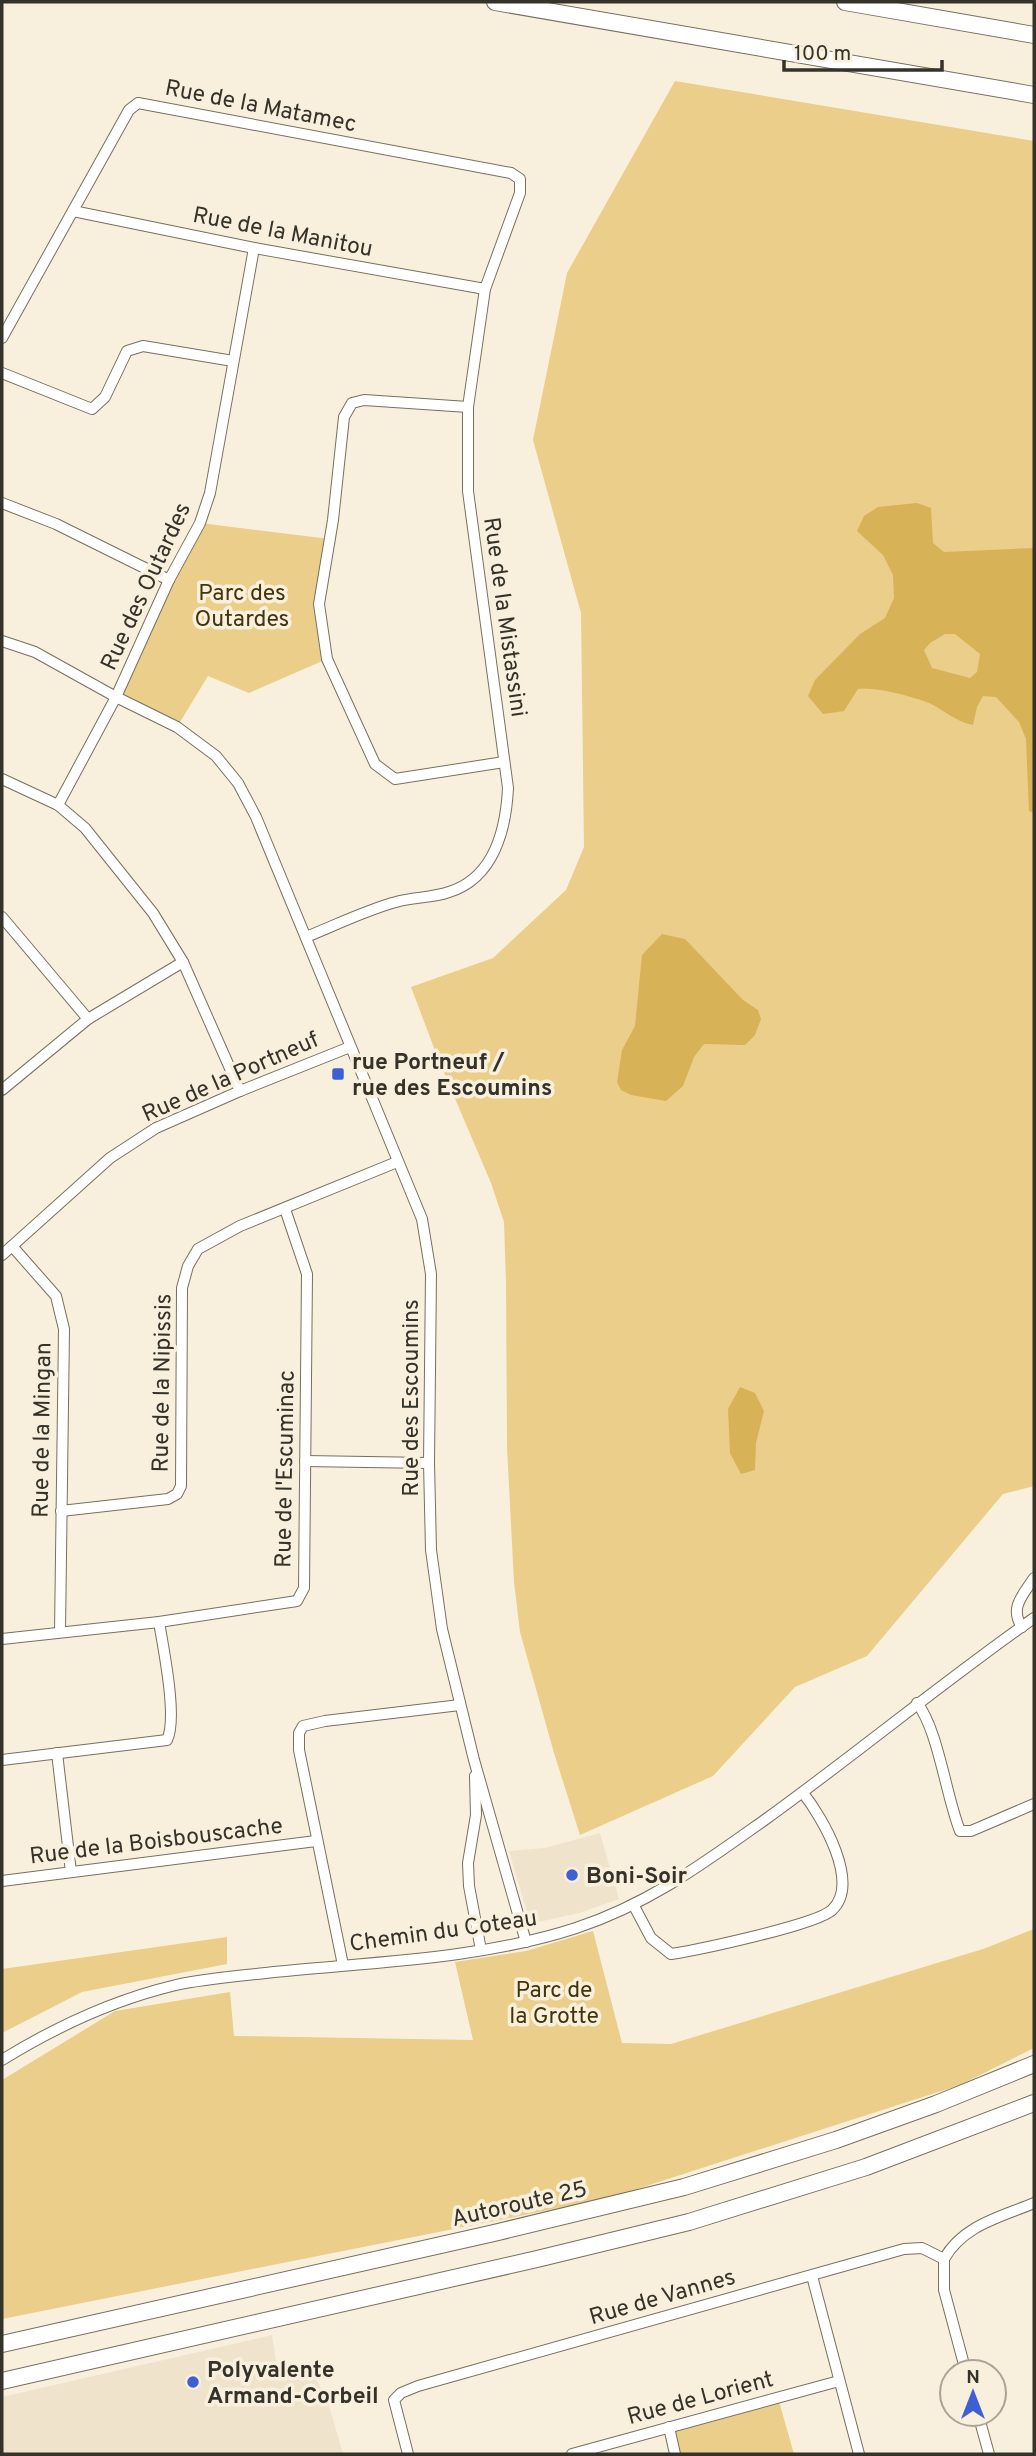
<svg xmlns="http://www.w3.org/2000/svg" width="1036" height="2456" viewBox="0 0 1036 2456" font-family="Overpass,sans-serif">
<rect width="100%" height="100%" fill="#f8f0dd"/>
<g fill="#efe3cb">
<path d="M600,1833L619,1899L579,1913L534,1923L530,1922L509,1851L545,1848Z"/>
<path d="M272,2335L277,2367L309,2366L328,2402L343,2454H2V2397Z"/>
</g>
<g fill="#ebce89">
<path d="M675,81L1034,141V1486L1003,1494L867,1656L795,1687L713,1776L580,1835L554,1753L520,1632L514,1582L507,1447L506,1284L504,1222L491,1183L439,1061L411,987L493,958L566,890L584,847L581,613L533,440L567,273Z"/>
<path d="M200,523L330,539L319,604L327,659L249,693L208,676L177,727L116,697Z"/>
<path d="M1034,1929V2048L960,2085L609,2198L2,2319V2080L115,2011L230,1992L234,2036L473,2040L455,1962L526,1951L593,1931L622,2043L671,2044L983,1949Z"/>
<path d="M227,1937V1964L82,1992L2,2033V1969Z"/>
<path d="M778,2398L794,2454H675L669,2428Z"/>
</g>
<g fill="#d7b256" fill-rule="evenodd">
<path d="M917,503L931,508L933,543L944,552L1034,548V813L1029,811L1026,739L1019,722L996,697L983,696L977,707L973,725C956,722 944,710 929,703C911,696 877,687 858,689L844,711L823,714L808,696L815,680L860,634L885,618L894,598L893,575L883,555L857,531L864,516L878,507ZM945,634H955L980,654L977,672L970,678L932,668L924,650L930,643Z"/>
<path d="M662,934L685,939L743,1000L758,1010L761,1019L755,1035L745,1045L704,1044L694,1057L683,1086L666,1101L631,1095L621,1090L617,1082L622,1050L635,1026L642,955Z"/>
<path d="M740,1387L755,1393L764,1411L756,1443L755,1470L741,1474L730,1453L728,1409Z"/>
</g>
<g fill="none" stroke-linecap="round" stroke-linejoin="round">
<defs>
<g id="minor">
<path d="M73,211L254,248L485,289"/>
<path d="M2,338L129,110L138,103L511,173L520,179V193L485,289L468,407V491L508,788C506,829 494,878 449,892C432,898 413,897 396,902C366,910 336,925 306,937"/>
<path d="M2,373L92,409L105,397L127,351L143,346L233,361"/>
<path d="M468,407L364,400L352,403L344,417L333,520L319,604L327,659L375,764L395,779L504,762"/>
<path d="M2,503L56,524L169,580"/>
<path d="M2,641L35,652L116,697L177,727L216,756L238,783L256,817L422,1219L431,1274L429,1463L431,1550L442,1629L474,1760L526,1942"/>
<path d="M2,779L58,805L85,828L153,913L183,962L240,1091"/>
<path d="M58,805L116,697L169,580L200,523L210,493L254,248"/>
<path d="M2,917L88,1019"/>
<path d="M2,1090L88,1019L183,962"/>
<path d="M12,1246L56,1296L64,1329L60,1632"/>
<path d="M2,1255L110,1158L156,1128L240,1091L350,1047"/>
<path d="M305,1461L429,1463"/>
<path d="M61,1511L168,1499L177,1494L181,1486L182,1288L188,1266L198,1249L240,1226L397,1162"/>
<path d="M1022,1627C1009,1608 1023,1595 1034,1578"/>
<path d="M2,1639L159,1622L297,1601L304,1588L307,1274L285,1209"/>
<path d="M917,1703C938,1729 946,1796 960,1831H971L1034,1804"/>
<path d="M57,1753L71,1872"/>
<path d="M2,1760L167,1740C178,1718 163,1647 159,1622"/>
<path d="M475,1776L476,1815L468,1863L469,1886L481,1950"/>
<path d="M2,1881L316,1841"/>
<path d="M634,1906L651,1938L671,1954C697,1950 816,1925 832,1910C861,1883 822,1817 803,1793"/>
<path d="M343,1965L299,1750V1733L303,1726L325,1721L460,1705"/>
<path d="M2,2060C57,2026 113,2000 176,1985C208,1978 241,1976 274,1972C372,1962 482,1959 576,1928C649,1904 704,1863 766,1819C856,1754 943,1682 1034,1618"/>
<path d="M944,2259V2290L966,2372"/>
<path d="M944,2259C963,2225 1001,2217 1034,2203"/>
<path d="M812,2276L859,2454"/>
<path d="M978,2414L989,2454"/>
<path d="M669,2427L675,2454"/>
<path d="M408,2454L394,2400L401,2393L418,2386L904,2249L922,2248L944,2259"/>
<path d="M572,2454L839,2381"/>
</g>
<g id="highway">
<path d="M495,2L1034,95"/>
<path d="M845,2L1034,35"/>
<path d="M2,2344L494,2233L684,2187L836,2140L936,2104L1034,2064"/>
<path d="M2,2381L537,2259L689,2222L866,2167L1034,2103"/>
</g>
</defs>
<use href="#minor" stroke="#77705f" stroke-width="12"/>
<use href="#highway" stroke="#77705f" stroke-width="18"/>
<use href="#minor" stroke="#fff" stroke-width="10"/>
<use href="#highway" stroke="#fff" stroke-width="16"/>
</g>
<g fill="#3f60d3" stroke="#f8f0dd" stroke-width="2.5">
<rect x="331" y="1067" width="14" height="14" rx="3.5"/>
<circle cx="572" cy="1875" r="7"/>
<circle cx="193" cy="2382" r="7"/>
</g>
<g text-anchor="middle" stroke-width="7" stroke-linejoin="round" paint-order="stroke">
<g font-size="23" fill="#35322a" stroke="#f8f0dd">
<text transform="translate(261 105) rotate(11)" y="8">Rue de la Matamec</text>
<text transform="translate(283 231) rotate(11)" y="8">Rue de la Manitou</text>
<text transform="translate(145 586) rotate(-65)" y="8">Rue des Outardes</text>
<text transform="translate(506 617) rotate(82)" y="8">Rue de la Mistassini</text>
<text transform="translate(230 1076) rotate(-24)" y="8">Rue de la Portneuf</text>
<text transform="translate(161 1383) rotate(-89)" y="8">Rue de la Nipissis</text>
<text transform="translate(410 1398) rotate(-90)" y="8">Rue des Escoumins</text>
<text transform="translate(41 1430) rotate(-89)" y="8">Rue de la Mingan</text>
<text transform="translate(284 1469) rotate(-89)" y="8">Rue de l'Escuminac</text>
<text transform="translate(156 1840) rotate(-7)" y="8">Rue de la Boisbouscache</text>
<text transform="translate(443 1930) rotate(-8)" y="8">Chemin du Coteau</text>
<text transform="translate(519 2203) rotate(-13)" y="8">Autoroute 25</text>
<text transform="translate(662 2296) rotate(-16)" y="8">Rue de Vannes</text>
<text transform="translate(700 2397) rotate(-15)" y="8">Rue de Lorient</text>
</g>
<g font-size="23" fill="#43340b" stroke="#f8f0dd">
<text x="242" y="600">Parc des<tspan x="242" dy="26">Outardes</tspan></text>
<text x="554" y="1997">Parc de<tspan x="554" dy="26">la Grotte</tspan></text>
</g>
<g font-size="23" font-weight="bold" fill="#35322a" stroke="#f8f0dd" text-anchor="start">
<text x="352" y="1069">rue Portneuf /<tspan x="352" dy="26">rue des Escoumins</tspan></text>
<text x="586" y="1883">Boni-Soir</text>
<text x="207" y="2377">Polyvalente<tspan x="207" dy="26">Armand-Corbeil</tspan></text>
</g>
</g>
<rect width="1036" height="2456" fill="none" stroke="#35322a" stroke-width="7"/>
<g transform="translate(973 2393)"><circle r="33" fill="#f8f0dd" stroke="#aaa495" stroke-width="2"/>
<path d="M0-5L12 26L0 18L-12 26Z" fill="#3f60d3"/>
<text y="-10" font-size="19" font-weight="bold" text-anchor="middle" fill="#35322a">N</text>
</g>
<path d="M784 60v10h158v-10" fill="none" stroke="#35322a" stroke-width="3.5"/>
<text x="794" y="60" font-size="21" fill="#35322a" stroke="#f8f0dd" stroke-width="5" paint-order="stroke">100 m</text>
</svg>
